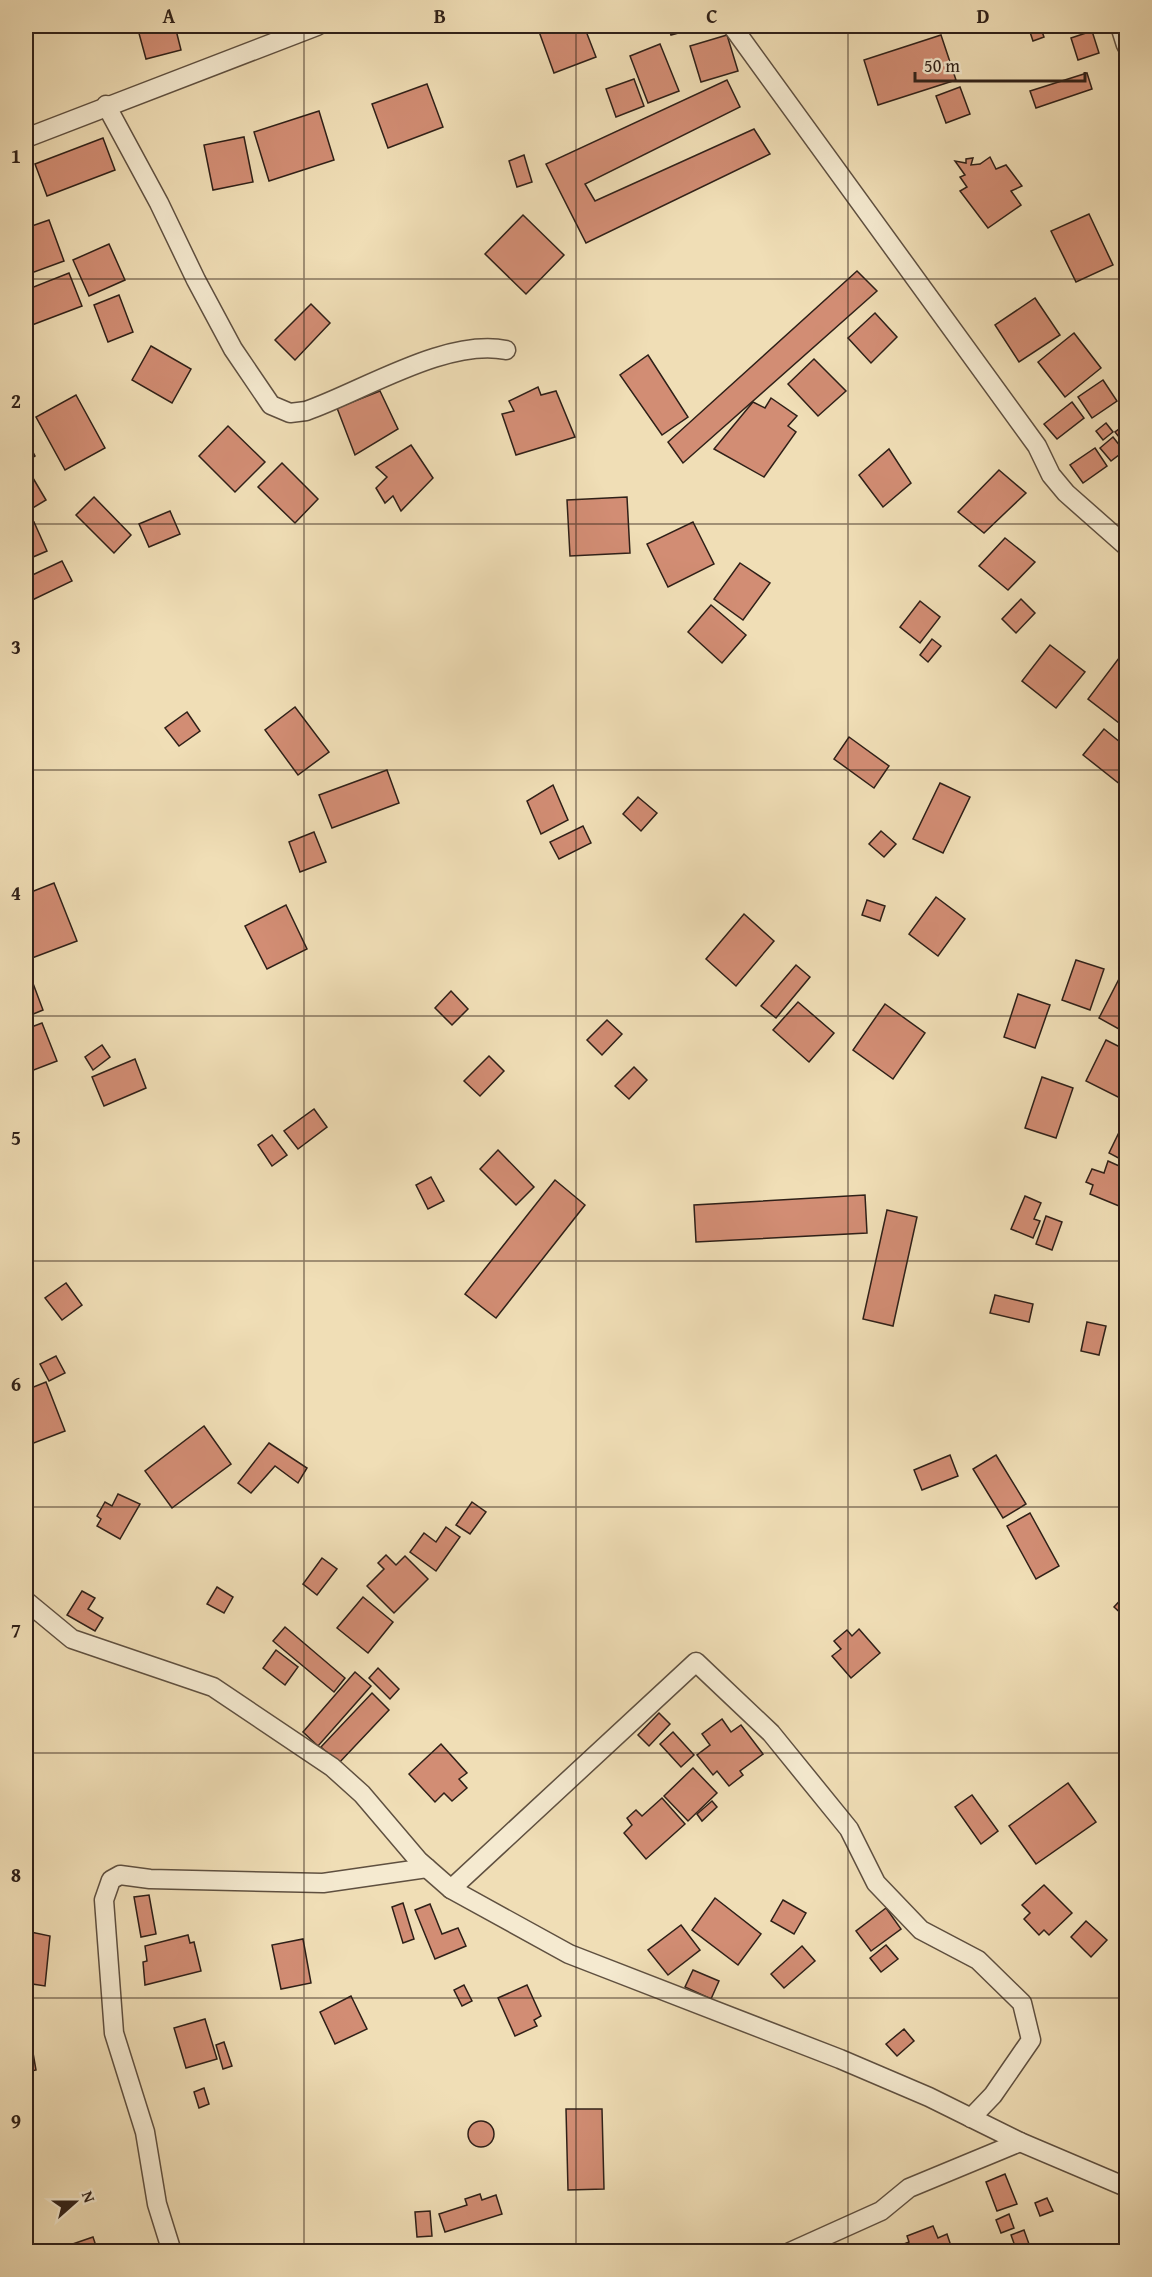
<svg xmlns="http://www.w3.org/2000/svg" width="1152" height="2277" viewBox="0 0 1152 2277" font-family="'Gentium Book Plus',serif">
<rect width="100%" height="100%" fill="#f0deb6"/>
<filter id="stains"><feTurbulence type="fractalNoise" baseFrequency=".00333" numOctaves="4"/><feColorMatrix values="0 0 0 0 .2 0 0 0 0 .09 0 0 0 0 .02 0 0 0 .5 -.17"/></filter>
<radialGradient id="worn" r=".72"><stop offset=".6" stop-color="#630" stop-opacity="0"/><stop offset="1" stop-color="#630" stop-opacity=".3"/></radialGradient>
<g fill="#d28d74" stroke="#2f2018" stroke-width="1.5">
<path d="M137,26H175L181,50L146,59Z"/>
<path d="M537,26H584L596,57L554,73Z"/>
<path d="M668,26H704L671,35Z"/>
<path d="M1028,26H1040L1044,37L1033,41Z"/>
<path d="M1092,31L1099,53L1078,60L1071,38Z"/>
<path d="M727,35L738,71L701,82L690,46Z"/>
<path d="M941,35L956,80L878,105L864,60Z"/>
<path d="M660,44L679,91L648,103L630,56Z"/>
<path d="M1087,73L1092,89L1036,108L1030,91Z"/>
<path d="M634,79L644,106L616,117L606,89Z"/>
<path d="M727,80L740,107L585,184L595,201L754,129L770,154L586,243L546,164Z"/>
<path d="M427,84L443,127L388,148L372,104Z"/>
<path d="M960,87L970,114L946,123L936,96Z"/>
<path d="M319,111L334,160L269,181L254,132Z"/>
<path d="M244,137L253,182L213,190L204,145Z"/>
<path d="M103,138L115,170L47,196L35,164Z"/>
<path d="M524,155L532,182L517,187L509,161Z"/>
<path d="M990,157L996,169L1006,165L1022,186L1011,191L1021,205L988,228L960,191L967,187L960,177L965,175L955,161L966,163V159L973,158L971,165L980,164Z"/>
<path d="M1089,214L1113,265L1076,282L1051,231Z"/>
<path d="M523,215L564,255L526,294L485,254Z"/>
<path d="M49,220L64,261L26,275V228Z"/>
<path d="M109,244L125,280L89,296L73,260Z"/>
<path d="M857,271L877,291L683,463L668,442Z"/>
<path d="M69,273L82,306L32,325L26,309V290Z"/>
<path d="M119,295L133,332L108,342L94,305Z"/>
<path d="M1035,298L1060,335L1019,362L995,325Z"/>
<path d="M311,304L330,323L295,360L275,340Z"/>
<path d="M875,313L897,337L871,363L848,338Z"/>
<path d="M1074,333L1101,368L1065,397L1038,362Z"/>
<path d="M151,346L191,369L172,403L132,380Z"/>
<path d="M648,355L688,417L662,435L620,375Z"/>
<path d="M814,359L846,391L818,416L788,384Z"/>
<path d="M1103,380L1117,401L1092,418L1078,397Z"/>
<path d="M538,387L541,395L556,391L575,437L516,455L502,414L514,411L509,401Z"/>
<path d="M380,391L398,429L355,455L337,408Z"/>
<path d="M76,395L105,448L65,470L36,417Z"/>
<path d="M771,398L797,416L788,426L796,432L764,477L714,449L753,402L765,408Z"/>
<path d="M1072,402L1084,418L1057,439L1044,424Z"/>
<path d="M1106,423L1113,432L1103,440L1096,431Z"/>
<path d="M1126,424V446L1115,432Z"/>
<path d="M228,426L265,462L235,492L199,456Z"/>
<path d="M1113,437L1124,451L1111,461L1100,448Z"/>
<path d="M26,439L35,456L26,462Z"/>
<path d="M411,445L433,478L401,511L393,496L385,503L376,488L387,477L376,467Z"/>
<path d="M1095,448L1107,466L1083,483L1070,465Z"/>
<path d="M889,449L911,483L883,507L859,475Z"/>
<path d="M282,463L318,499L295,523L258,487Z"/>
<path d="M999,470L1026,493L984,533L958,512Z"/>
<path d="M30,473L46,500L26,512V475Z"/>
<path d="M94,497L131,535L114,553L76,515Z"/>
<path d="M627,497L630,553L570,556L567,500Z"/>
<path d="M170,511L180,534L149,547L139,524Z"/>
<path d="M34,522L47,551L26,560V525Z"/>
<path d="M693,522L714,564L668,587L647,544Z"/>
<path d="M1005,538L1035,562L1008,590L979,566Z"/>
<path d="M62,561L72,581L26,603V578Z"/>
<path d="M740,563L770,583L743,620L714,599Z"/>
<path d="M1021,599L1035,613L1016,633L1002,619Z"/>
<path d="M920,601L940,617L920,643L900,627Z"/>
<path d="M711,605L746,635L722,663L688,632Z"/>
<path d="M932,639L941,646L928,662L920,655Z"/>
<path d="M1050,645L1085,672L1056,708L1022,681Z"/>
<path d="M1119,658L1126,664V714L1119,723L1088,699Z"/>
<path d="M295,707L329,752L298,775L265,730Z"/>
<path d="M187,712L200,731L179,746L165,728Z"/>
<path d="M1104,729L1126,747V789L1083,755Z"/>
<path d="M849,737L889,766L874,788L834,759Z"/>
<path d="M387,770L399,803L332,828L319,795Z"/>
<path d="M940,783L970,797L943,853L913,839Z"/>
<path d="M553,785L568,820L541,834L527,801Z"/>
<path d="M638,797L657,813L641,831L623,814Z"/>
<path d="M583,826L591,843L559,859L550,842Z"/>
<path d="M881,831L896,844L884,857L869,844Z"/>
<path d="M314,832L326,862L300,872L289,842Z"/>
<path d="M54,883L77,941L32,958L26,940V894Z"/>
<path d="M936,897L965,919L938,956L909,934Z"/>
<path d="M867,900L885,906L880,921L862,915Z"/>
<path d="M286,905L307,949L267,969L245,926Z"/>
<path d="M744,914L774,941L736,986L706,959Z"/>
<path d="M1076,960L1104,969L1090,1010L1062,1000Z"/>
<path d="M796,965L810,977L776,1018L761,1006Z"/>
<path d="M28,970L43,1010L26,1017V971Z"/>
<path d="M1120,977L1126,980V1033L1099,1018Z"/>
<path d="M451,991L468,1009L452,1025L435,1008Z"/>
<path d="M1018,994L1050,1005L1035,1048L1004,1037Z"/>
<path d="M798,1002L834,1033L809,1062L773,1030Z"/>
<path d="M885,1004L925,1033L893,1079L853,1050Z"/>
<path d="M607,1020L622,1034L602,1055L587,1040Z"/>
<path d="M42,1023L57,1061L26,1073V1029Z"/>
<path d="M1106,1040L1126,1050V1101L1086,1081Z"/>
<path d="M102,1045L110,1057L93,1070L85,1057Z"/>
<path d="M489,1056L504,1071L480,1096L464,1081Z"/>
<path d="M135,1059L146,1088L104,1106L92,1077Z"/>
<path d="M634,1067L647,1080L629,1099L615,1086Z"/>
<path d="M1042,1077L1073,1088L1056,1138L1025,1128Z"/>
<path d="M314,1109L327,1127L298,1149L284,1131Z"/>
<path d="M1126,1118V1162L1109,1153Z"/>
<path d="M272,1135L287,1155L272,1166L258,1145Z"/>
<path d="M498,1150L534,1187L516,1205L480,1169Z"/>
<path d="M1108,1161L1126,1169V1186L1119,1206L1090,1194L1093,1185L1086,1182L1092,1169L1104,1173Z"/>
<path d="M431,1177L444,1201L428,1209L416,1185Z"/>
<path d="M555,1180L585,1205L496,1318L465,1294Z"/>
<path d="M865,1195L867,1233L696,1242L694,1205Z"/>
<path d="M1025,1196L1041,1203L1034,1219L1040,1221L1033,1238L1011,1229Z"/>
<path d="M887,1210L917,1217L893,1326L863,1319Z"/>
<path d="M1046,1216L1062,1222L1052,1250L1036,1244Z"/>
<path d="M66,1283L82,1305L62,1320L45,1298Z"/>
<path d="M995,1295L1033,1304L1029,1322L990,1313Z"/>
<path d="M1087,1322L1106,1326L1099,1355L1081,1351Z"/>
<path d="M56,1356L65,1373L49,1381L40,1364Z"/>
<path d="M46,1382L65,1431L26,1446V1390Z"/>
<path d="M204,1426L231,1464L172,1508L145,1471Z"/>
<path d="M269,1443L307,1468L298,1483L275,1466L251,1493L238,1483Z"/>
<path d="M950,1455L958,1476L922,1490L914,1470Z"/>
<path d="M996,1455L1026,1504L1003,1518L973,1469Z"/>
<path d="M118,1494L140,1504L120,1539L97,1526L101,1519L97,1516L105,1502L112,1506Z"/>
<path d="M472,1502L486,1512L470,1534L456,1525Z"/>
<path d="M1030,1513L1059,1566L1036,1579L1007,1526Z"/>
<path d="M446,1527L460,1537L436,1571L410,1552L424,1533L436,1542Z"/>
<path d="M386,1555L396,1565L405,1556L428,1579L394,1613L367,1586L384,1569L378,1563Z"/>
<path d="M322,1558L337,1569L317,1595L303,1584Z"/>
<path d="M217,1587L233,1597L224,1613L207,1604Z"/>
<path d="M82,1591L95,1598L88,1609L103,1618L95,1631L67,1615Z"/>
<path d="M1126,1594V1618L1114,1607Z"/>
<path d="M363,1597L393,1622L368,1653L337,1628Z"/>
<path d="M285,1627L345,1678L334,1692L273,1641Z"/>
<path d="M859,1629L880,1653L851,1678L832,1656L841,1649L834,1641L847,1630L852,1636Z"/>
<path d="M276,1650L298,1667L285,1685L263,1668Z"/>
<path d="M378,1668L399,1689L390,1699L369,1678Z"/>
<path d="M355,1672L371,1686L318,1746L303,1732Z"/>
<path d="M372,1693L389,1710L338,1764L321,1747Z"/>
<path d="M659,1713L670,1724L649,1746L638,1735Z"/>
<path d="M722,1719L731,1732L741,1725L763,1754L740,1771L743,1775L729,1786L717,1771L713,1775L697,1755L710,1745L702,1734Z"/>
<path d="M673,1732L694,1755L681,1767L660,1744Z"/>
<path d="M441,1744L467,1773L459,1779L467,1788L452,1801L444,1793L435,1802L409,1774Z"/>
<path d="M693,1768L717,1793L688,1821L664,1796Z"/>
<path d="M1068,1783L1096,1822L1036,1864L1009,1826Z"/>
<path d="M972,1795L998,1831L981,1844L955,1807Z"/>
<path d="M662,1798L685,1824L646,1859L624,1833L632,1825L627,1818L636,1810L642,1816Z"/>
<path d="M712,1801L717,1807L702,1821L697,1814Z"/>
<path d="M26,1869L33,1871L26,1895Z"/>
<path d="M1044,1885L1072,1913L1049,1935L1044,1930L1039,1935L1024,1919L1030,1913L1022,1905Z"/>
<path d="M149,1895L156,1934L141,1937L134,1897Z"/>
<path d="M715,1898L761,1934L738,1965L692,1930Z"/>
<path d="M783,1900L806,1913L794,1934L771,1921Z"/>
<path d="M403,1903L414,1939L403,1943L392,1907Z"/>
<path d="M430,1904L442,1934L458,1928L466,1946L435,1959L415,1910Z"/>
<path d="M886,1908L901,1929L871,1951L856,1931Z"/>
<path d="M1086,1921L1107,1940L1091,1957L1071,1937Z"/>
<path d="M681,1925L700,1950L668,1975L648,1950Z"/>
<path d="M26,1931L50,1936L45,1986L26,1983Z"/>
<path d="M188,1935L190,1943L194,1942L201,1971L145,1985L143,1962L147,1961L145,1946Z"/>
<path d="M303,1939L311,1983L281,1989L272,1945Z"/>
<path d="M886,1945L898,1959L881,1972L870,1958Z"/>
<path d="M802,1946L815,1961L784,1988L771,1974Z"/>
<path d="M693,1970L719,1981L711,1999L685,1987Z"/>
<path d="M464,1985L472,2001L462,2006L454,1990Z"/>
<path d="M527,1985L541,2016L534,2020L537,2026L515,2036L498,1998Z"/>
<path d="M351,1996L367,2029L335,2044L320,2012Z"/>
<path d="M205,2019L217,2059L186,2068L174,2028Z"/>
<path d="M904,2029L914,2041L897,2056L886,2044Z"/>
<path d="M224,2042L232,2066L223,2069L216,2045Z"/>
<path d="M33,2053L36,2070L27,2072L29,2086L26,2087V2054Z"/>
<path d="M204,2088L209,2104L199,2108L194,2092Z"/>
<path d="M566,2109H602L604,2189L568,2190Z"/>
<circle cx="481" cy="2134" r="13"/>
<path d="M1005,2174L1017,2204L997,2211L986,2182Z"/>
<path d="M480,2194L482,2200L496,2195L502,2214L445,2232L439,2214L467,2205L465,2199Z"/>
<path d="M1047,2198L1053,2211L1040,2216L1035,2203Z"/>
<path d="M430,2211L432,2236L417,2237L415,2212Z"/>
<path d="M1009,2214L1014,2228L1001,2233L996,2220Z"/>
<path d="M933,2226L938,2238L947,2234L953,2252H901L906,2250L904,2244L909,2242L907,2236Z"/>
<path d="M1024,2230L1029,2244L1016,2249L1011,2235Z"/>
<path d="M93,2237L98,2252H62L61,2248Z"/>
</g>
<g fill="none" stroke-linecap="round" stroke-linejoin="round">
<defs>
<g id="street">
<path d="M732,26L1037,446L1051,475L1066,493L1126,546"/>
<path d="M1120,26L1126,45"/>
<path d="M106,105L159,203L196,280L233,349L271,405L290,413L306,411C363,391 446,338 506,350"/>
<path d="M26,138L317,26"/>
<path d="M26,1601L72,1639L213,1687L332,1767L362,1794L419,1861L451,1889L569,1954L840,2059L929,2097L1020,2142L1126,2187"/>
<path d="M451,1889L696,1662L771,1733L849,1829L876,1883L921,1930L978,1960L1022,2003L1031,2040L993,2095L971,2118"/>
<path d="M172,2252L157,2204L145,2132L114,2033L104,1900L111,1880L120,1875L150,1879L323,1883L427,1868"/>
<path d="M790,2252L881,2211L909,2188L1020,2142"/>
</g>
</defs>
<use href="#street" stroke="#5f5040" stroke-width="21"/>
<use href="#street" stroke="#f5ead0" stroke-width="18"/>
</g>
<path fill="none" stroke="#2f2018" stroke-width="1.5" stroke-opacity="0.55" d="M304,26V2252M576,26V2252M848,26V2252M26,279H1126M26,524H1126M26,770H1126M26,1016H1126M26,1261H1126M26,1507H1126M26,1753H1126M26,1998H1126"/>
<rect width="1152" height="2277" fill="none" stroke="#f0deb6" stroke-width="66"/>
<g transform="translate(75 2202) rotate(69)" stroke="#f5ead0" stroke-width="4.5" paint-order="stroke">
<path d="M0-4.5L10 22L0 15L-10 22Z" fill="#2f2018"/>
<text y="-9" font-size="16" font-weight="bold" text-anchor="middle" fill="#2f2018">N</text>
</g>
<path d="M915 72v9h170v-9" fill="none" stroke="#2f2018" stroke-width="3"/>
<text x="924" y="72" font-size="18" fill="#2f2018" stroke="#f5ead0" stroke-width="4.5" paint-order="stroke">50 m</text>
<rect x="33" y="33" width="1086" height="2211" fill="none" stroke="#2f2018" stroke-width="2"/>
<g font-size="20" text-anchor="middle" font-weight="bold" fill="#2f2018">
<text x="169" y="23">A</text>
<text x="440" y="23">B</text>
<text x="712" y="23">C</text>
<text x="983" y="23">D</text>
<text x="16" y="163">1</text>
<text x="16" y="408">2</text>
<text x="16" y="654">3</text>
<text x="16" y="900">4</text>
<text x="16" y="1145">5</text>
<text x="16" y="1391">6</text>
<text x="16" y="1637">7</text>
<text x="16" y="1882">8</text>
<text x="16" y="2128">9</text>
</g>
<rect width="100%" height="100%" filter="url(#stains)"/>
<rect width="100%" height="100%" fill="url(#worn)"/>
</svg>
